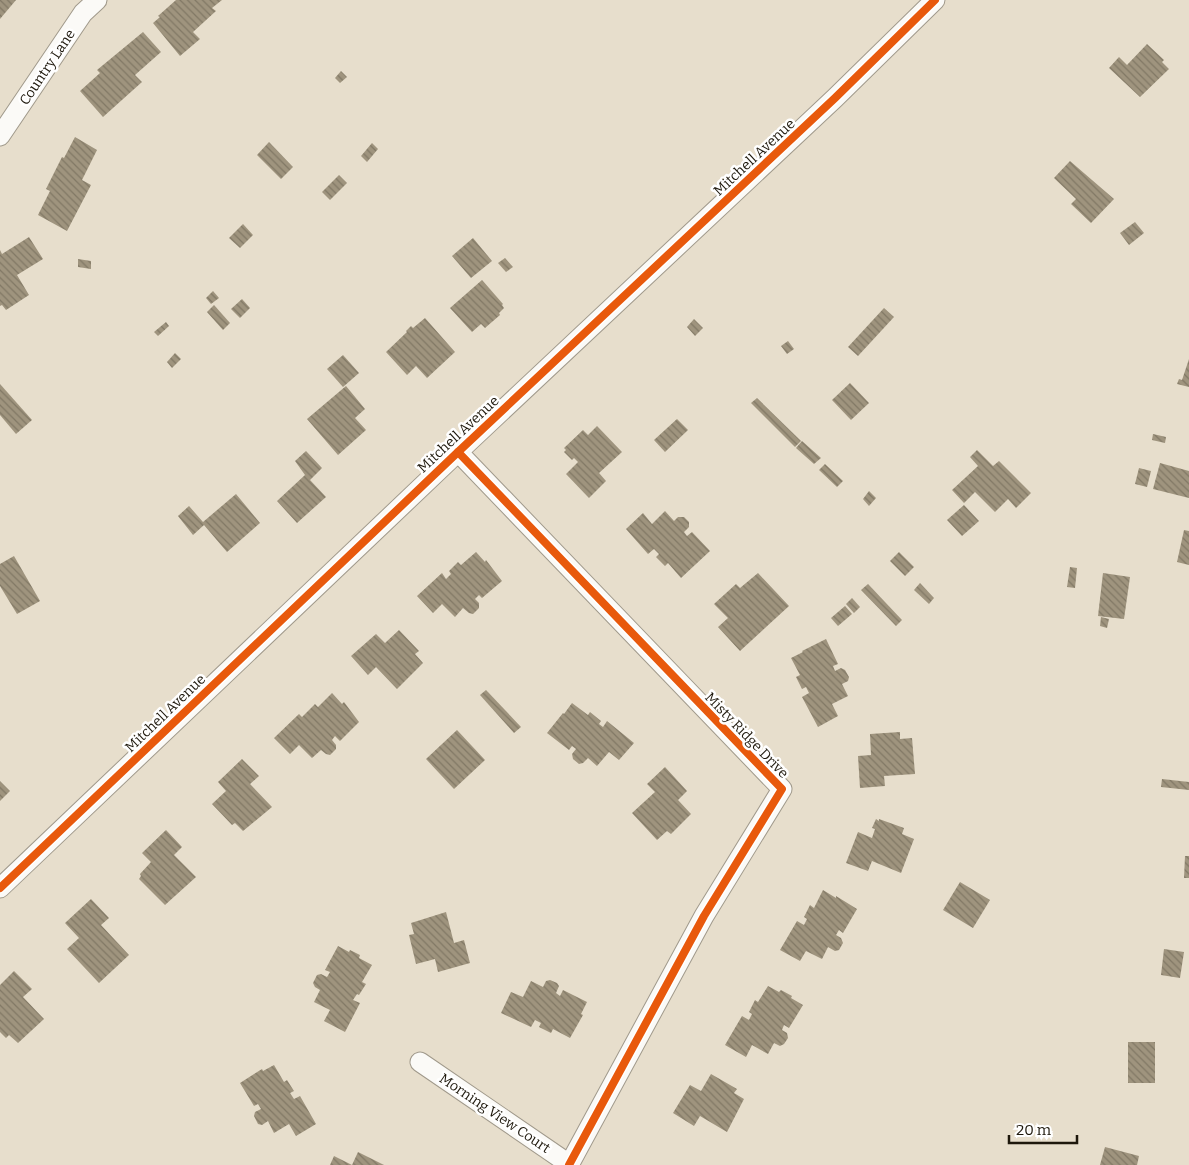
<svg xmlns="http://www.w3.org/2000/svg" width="1189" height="1165" viewBox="0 0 1189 1165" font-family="Bitter,serif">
<defs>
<pattern id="building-back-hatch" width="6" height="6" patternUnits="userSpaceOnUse" patternTransform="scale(1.25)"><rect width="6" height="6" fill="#9f947e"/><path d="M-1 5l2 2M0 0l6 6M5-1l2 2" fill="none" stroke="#817865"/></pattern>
</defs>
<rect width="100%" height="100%" fill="#e7decc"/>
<g fill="url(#building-back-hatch)">
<path d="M0,0H16L0,19Z"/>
<path d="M176,0H222L212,8L216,11L193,32L200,39L180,56L153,23L160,17L158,16Z"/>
<path d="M143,32L161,52L135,75L142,82L103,117L80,91L100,73L97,70Z"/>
<path d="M1147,44L1164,60L1162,62L1169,69L1140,97L1109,68L1119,57L1127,65Z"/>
<path d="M341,71L347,77L340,83L335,78Z"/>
<path d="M75,137L97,150L82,180L91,185L67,231L38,215L50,191L46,189L62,157L64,158Z"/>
<path d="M269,142L293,167L281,179L257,155Z"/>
<path d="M372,143L378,149L367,162L361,156Z"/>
<path d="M1070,161L1114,199L1091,223L1071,204L1076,199L1054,178Z"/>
<path d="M339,175L347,183L330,200L322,192Z"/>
<path d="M1135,222L1144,233L1129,245L1120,233Z"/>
<path d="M243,224L253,235L240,248L229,238Z"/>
<path d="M29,237L43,259L17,275L29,295L6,310L2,305L0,306V250L2,254Z"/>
<path d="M473,238L492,261L471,278L452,256Z"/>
<path d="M505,258L513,267L506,272L498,263Z"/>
<path d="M78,259L91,261V269L78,267Z"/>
<path d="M482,280L503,304L502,305L504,308L499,313L500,315L485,328L481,324L472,332L450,308Z"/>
<path d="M213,291L219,298L211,304L206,298Z"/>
<path d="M242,299L250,308L240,318L231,309Z"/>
<path d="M214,305L230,323L223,330L207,312Z"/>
<path d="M884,308L894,317L858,356L848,347Z"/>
<path d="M425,318L455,352L427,378L416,366L407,375L386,352L407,332L406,331L411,326L413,328Z"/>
<path d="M694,319L703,328L695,336L687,327Z"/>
<path d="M166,322L169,326L158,336L154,332Z"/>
<path d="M788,341L794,349L787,354L781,346Z"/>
<path d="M175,353L181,359L172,368L167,362Z"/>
<path d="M343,355L359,373L343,387L327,369Z"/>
<path d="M1189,359V387L1177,384L1179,379L1182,380Z"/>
<path d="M850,383L869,403L851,420L832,400Z"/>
<path d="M0,384L32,420L16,434L0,415Z"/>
<path d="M346,386L365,409L355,418L366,430L338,455L307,419Z"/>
<path d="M757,398L801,441L795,447L751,403Z"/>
<path d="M677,419L688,430L665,452L654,440Z"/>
<path d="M597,426L622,452L599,473L606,481L589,498L566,474L578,462L574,458L572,460L564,452L566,450L564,448L583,430L588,435Z"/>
<path d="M1153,434L1166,437L1165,443L1152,440Z"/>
<path d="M802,441L821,458L814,464L796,448Z"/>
<path d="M977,450L993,466L999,461L1031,493L1016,508L1008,499L995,512L975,492L964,503L952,490L978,466L970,457Z"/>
<path d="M306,451L322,468L310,480L326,497L297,523L277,501L305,475L295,461Z"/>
<path d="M1160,463L1189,471V498L1153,489Z"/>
<path d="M825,464L843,481L837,487L819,470Z"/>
<path d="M1139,468L1151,471L1147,487L1135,484Z"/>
<path d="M869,491L876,498L869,506L863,499Z"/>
<path d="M236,494L260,523L227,552L204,525L193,535L178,516L189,506L203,522Z"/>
<path d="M964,505L979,521L962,536L947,520Z"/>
<path d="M665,511L674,521L678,517H684L689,522V527L684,532L687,536L692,532L710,551L681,578L668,563L665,566L656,557L659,554L654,549L648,554L626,529L643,513L652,524Z"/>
<path d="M1184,530L1189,531V565L1177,562Z"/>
<path d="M476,552L485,562L486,560L502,581L482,598L479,595L475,599L479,603V608L473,614L469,613L463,608L455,617L442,604L433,613L417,596L442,573L446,579L451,574L449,571L458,562L461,565Z"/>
<path d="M899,552L914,567L905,576L890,561Z"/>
<path d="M14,556L40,601L17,614L0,586V564Z"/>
<path d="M1070,567L1077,568L1075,588L1067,587Z"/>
<path d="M758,573L789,606L740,651L718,627L728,618L714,604L736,584L740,588Z"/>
<path d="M1103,573L1130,577L1124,619L1098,616Z"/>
<path d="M920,583L934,598L929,604L914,590Z"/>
<path d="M868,584L902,620L896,626L861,590Z"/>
<path d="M852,598L860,607L854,613L846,604Z"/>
<path d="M845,606L852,614L838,626L831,618Z"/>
<path d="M1101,617L1109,619L1107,628L1100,626Z"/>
<path d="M399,630L419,651L415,654L423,663L397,689L376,667L368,675L351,656L376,634L385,643Z"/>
<path d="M826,639L838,664L833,666L835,671L841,668L845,670L849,677L848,681L842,684L848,696L832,704L838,716L818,727L802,697L809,693L806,687L802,689L796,677L800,675L791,658L803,652L802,651Z"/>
<path d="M486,690L521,727L514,733L480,695Z"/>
<path d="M332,693L342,704L344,702L359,722L340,741L335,736L332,740L336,745V749L330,755L326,754L321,750L312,758L299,745L290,754L274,738L299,714L302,717L315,704L318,707Z"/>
<path d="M572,703L588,715L590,712L601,721L599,724L603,727L607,721L634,743L619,760L609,752L597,766L588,758L583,763L579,764L573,759L572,754L576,749L572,746L569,750L547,733L563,713L564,714Z"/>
<path d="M457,730L485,760L454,789L426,759Z"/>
<path d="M900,732V739L912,738L915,774L884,776L885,786L860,788L858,756L871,755L870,734Z"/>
<path d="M242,759L259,776L250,784L272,807L243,831L235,823L232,825L212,804L226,791L218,782Z"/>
<path d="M665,767L687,791L678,800L691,814L671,834L667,831L657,840L632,813L655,792L647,784Z"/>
<path d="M1162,779L1189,782V790L1161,787Z"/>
<path d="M0,781L10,791L0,801Z"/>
<path d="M876,819L879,821V819L904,828L902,834L914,839L901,873L872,861L868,871L846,863L858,832L872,838L875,829L872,828Z"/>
<path d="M166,830L182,847L174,855L196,877L165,905L139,879L141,876L140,874L151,862L142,853Z"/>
<path d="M1185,856H1189V878H1184Z"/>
<path d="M960,882L990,900L973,928L943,910Z"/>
<path d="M823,890L836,898V896L857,909L843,933L839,930L836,935L841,938L843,943L839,950L835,951L828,947L822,959L806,951L800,961L780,950L797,921L804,925L807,919L804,917L810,905L814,908Z"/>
<path d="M91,899L109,918L101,925L129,955L99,983L67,949L79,938L65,923Z"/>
<path d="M446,912L454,943L464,940L470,963L438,972L435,959L416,964L409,935L414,934L411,923Z"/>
<path d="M338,946L349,952L350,950L360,955L359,958L372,965L362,982L366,984L359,995L357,994L353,1000L360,1003L345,1032L324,1021L330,1010L314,1002L320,990L315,987L313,983L317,975L321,974L327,977L330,972L325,970Z"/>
<path d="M1164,949L1184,952L1180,978L1161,975Z"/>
<path d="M14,971L32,989L23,997L44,1019L18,1043L9,1035L6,1038L0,1032V985Z"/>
<path d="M550,980L557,983L559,986L556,993L560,996L563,990L587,1002L581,1014L583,1015L570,1038L553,1029L551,1033L539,1027L541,1023L535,1020L531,1027L501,1013L511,992L523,997L531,981L543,987L546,981Z"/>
<path d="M768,986L779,992L781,990L792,996L791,998L803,1005L789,1028L784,1025L782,1030L787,1033L788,1038L784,1044L780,1046L774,1043L768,1054L752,1045L746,1057L725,1045L742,1016L749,1020L752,1014L749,1012L755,1000L758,1002Z"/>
<rect x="1128" y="1042" width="27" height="41"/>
<path d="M274,1065L284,1082L287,1080L294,1091L290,1093L294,1099L300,1096L316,1124L296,1136L289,1124L274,1133L268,1121L262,1125L258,1124L254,1116L255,1112L261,1109L258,1104L254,1106L240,1083L262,1069L263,1071Z"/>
<path d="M711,1074L737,1089L734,1093L744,1099L727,1132L700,1116L694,1126L673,1113L690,1085L701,1091Z"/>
<path d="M1105,1147L1139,1156L1137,1165H1100Z"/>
<path d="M358,1152L384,1165H352Z"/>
<path d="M334,1156L352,1165H330Z"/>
</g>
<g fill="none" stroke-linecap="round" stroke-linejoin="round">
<defs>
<g id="street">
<path d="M0,136L83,13L97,0"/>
<path d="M458,452L782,789L704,916L569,1165"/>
<path d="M0,888L458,452L835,98L935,0"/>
<path d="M420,1062L569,1164"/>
</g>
</defs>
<use href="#street" stroke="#a0998b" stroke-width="21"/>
<use href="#street" stroke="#fbfaf7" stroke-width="19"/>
<defs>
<g id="cycleway">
<path d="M458,452L782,789L704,916L569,1165"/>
<path d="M0,888L458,452L835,98L935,0"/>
</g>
</defs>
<use href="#cycleway" stroke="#fff" stroke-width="11"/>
<use href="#cycleway" stroke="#e8590c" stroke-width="8"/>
</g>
<g text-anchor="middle" stroke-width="5" stroke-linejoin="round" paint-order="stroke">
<g font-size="14" fill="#1d170b" stroke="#fff">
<text transform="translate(47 67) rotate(-56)" y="5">Country Lane</text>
<text transform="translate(754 157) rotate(-43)" y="5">Mitchell Avenue</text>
<text transform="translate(458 434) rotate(-43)" y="5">Mitchell Avenue</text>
<text transform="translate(165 713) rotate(-44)" y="5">Mitchell Avenue</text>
<text transform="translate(747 735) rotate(46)" y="5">Misty Ridge Drive</text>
<text transform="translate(495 1113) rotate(34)" y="5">Morning View Court</text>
</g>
</g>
<path d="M1009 1135v8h68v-8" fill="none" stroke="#1d170b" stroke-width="2.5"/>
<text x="1016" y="1135" font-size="15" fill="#1d170b" stroke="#ffffff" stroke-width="4" paint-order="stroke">20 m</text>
</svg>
